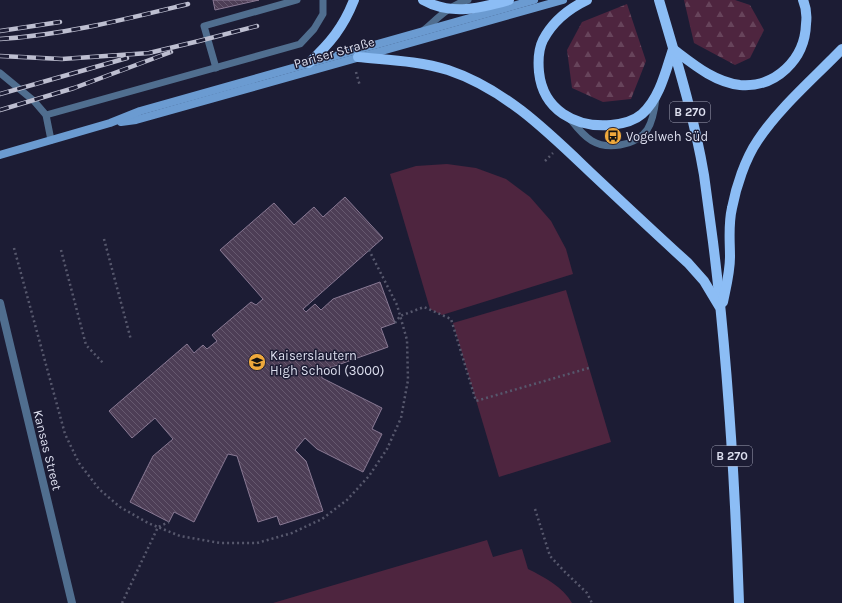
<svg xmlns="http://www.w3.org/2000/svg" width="842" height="603" viewBox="0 0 842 603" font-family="Karla,sans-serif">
<defs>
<pattern id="forest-firs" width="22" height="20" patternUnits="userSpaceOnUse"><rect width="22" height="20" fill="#4e253f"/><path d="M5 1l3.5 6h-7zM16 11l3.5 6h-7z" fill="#67445b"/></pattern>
<pattern id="building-back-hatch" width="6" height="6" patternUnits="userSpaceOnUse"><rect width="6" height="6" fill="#4d3e56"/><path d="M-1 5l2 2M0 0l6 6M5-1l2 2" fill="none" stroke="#66596f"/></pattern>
</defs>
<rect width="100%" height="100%" fill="#1c1c34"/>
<g fill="#4e253f">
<path d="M447,164L476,168L506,179L530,197L551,221L566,249L573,274L442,315L430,309L390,174L416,166Z"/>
<path d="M566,290L611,442L499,477L453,323Z"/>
<path d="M487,540L493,557L522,549L528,569C544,577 563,587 572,603H273Z"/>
</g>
<g fill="url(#forest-firs)">
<path d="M684,0H735L750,5L764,30L750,58L735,65L694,43Z"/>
<path d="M627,4L646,61L631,99L603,102L572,88L567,50L582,22Z"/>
</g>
<g fill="url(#building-back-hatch)" stroke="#897994">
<path d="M213,0H259L215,10Z"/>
<path d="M345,197L383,238L303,309L306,312L315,304L321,310L333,299L380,282L395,323L381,328L388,347L321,371L322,378L382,408L372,429L382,434L363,472L317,449L305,438L295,450L306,461L323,511L280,525L277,516L258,522L237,456L228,454L194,522L174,512L169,522L130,502L153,456L173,439L155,418L132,438L109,411L187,344L194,353L203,345L207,349L217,341L212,335L251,302L256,305L263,299L220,250L274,203L294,225L314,207L323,217Z"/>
</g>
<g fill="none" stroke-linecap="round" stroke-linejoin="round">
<g stroke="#57586d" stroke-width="2.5" stroke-dasharray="2 3" stroke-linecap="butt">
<path d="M356,72L360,86"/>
<path d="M545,161L553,153"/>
<path d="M104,239L131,340"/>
<path d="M14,248L65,434L79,463L99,489L120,507L148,523L180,536L220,543H257L292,533L322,519L347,500L369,476L387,449L401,418L408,380L407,340L397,305L369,250"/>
<path d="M61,250L86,345L104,364"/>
<path d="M395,323L400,316L424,307L451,319L476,401L589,368"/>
<path d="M535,509L550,556L565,572L587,593L592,603"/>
<path d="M122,603L158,527L169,522"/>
</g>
<g stroke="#506e8f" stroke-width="7">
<path d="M424,30C438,18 450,5 468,0"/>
<path d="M216,68L204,26L297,0"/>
<path d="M0,73L34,101L46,115L51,140"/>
<path d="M46,115L300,44L314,29L323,14V0"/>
<path d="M571,120C585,138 596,149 620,145C648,140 653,124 656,98"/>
</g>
<path stroke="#506e8f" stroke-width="8" d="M0,303L72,603"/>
<g stroke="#6b9bd1" stroke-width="8">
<path d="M121,122L136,120L563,0"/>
<path d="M0,155L110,123L140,111L534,0"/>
</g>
<g stroke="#8cbdf5" stroke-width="10">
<path d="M423,0C451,16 481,8 509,0"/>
<path d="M587,0C568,9 553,21 543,40C538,50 538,61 539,72C543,110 575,128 611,125C621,124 634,121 642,114C660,98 666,70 673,49"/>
<path d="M659,0C676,58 694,116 704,175C707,197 710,220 713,242C728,362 735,482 739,603"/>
<path d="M673,49C693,64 714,82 740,85C776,88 805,59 806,24C807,16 806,7 803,0"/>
<path d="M358,57C388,60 420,61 448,70C505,89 548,132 590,172C623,203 655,233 688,263L704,281L719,306"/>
<path d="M309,63C330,43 343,28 354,0"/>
<path d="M723,302C726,287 730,272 730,257C730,240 728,225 732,208C736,187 745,159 758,140C780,107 814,78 842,49"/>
</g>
<defs>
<g id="rail">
<path d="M0,31L60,22"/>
<path d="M0,39C64,35 126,19 188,4"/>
<path d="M0,56L62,59L149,53L199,41L257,26"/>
<path d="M0,94L127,58"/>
<path d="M0,110L74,88L171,52"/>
</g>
</defs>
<use href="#rail" stroke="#bdbed0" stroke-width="4.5"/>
<use href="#rail" stroke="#1c1c34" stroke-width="3" stroke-dasharray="9" stroke-linecap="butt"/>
</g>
<defs>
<symbol id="bus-disc" viewBox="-11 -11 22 22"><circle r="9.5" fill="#eea83c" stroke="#1c1c34"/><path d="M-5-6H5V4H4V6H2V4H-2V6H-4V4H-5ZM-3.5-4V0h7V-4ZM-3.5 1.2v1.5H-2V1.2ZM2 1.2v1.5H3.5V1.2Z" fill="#111"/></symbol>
<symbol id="school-disc" viewBox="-11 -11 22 22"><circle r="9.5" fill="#eea83c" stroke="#1c1c34"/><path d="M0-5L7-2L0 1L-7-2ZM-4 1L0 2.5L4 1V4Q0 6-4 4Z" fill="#111"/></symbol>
</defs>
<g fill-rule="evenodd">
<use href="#bus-disc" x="603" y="126" width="20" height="20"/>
<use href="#school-disc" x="247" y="352" width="20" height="20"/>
</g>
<g text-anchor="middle" stroke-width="3" stroke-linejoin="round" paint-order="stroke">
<g fill="#1c1c34" stroke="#a3a4b7" stroke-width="1">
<rect x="670" y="102" width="40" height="20" rx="3"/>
<rect x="712" y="446" width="40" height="20" rx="3"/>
</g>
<g font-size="12" font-weight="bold" fill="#dddfef">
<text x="690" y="116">B 270</text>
<text x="732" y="460">B 270</text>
</g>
<g font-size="13" fill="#dddfef" stroke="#1c1c34">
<text transform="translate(334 52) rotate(-16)" y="5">Pariser Straße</text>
<text transform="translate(48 450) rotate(76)" y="5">Kansas Street</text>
</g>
<g font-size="13" fill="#dddfef" stroke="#1c1c34" text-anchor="start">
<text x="626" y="141">Vogelweh Süd</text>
<text x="270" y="360">Kaiserslautern<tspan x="270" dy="15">High School (3000)</tspan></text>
</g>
</g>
</svg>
